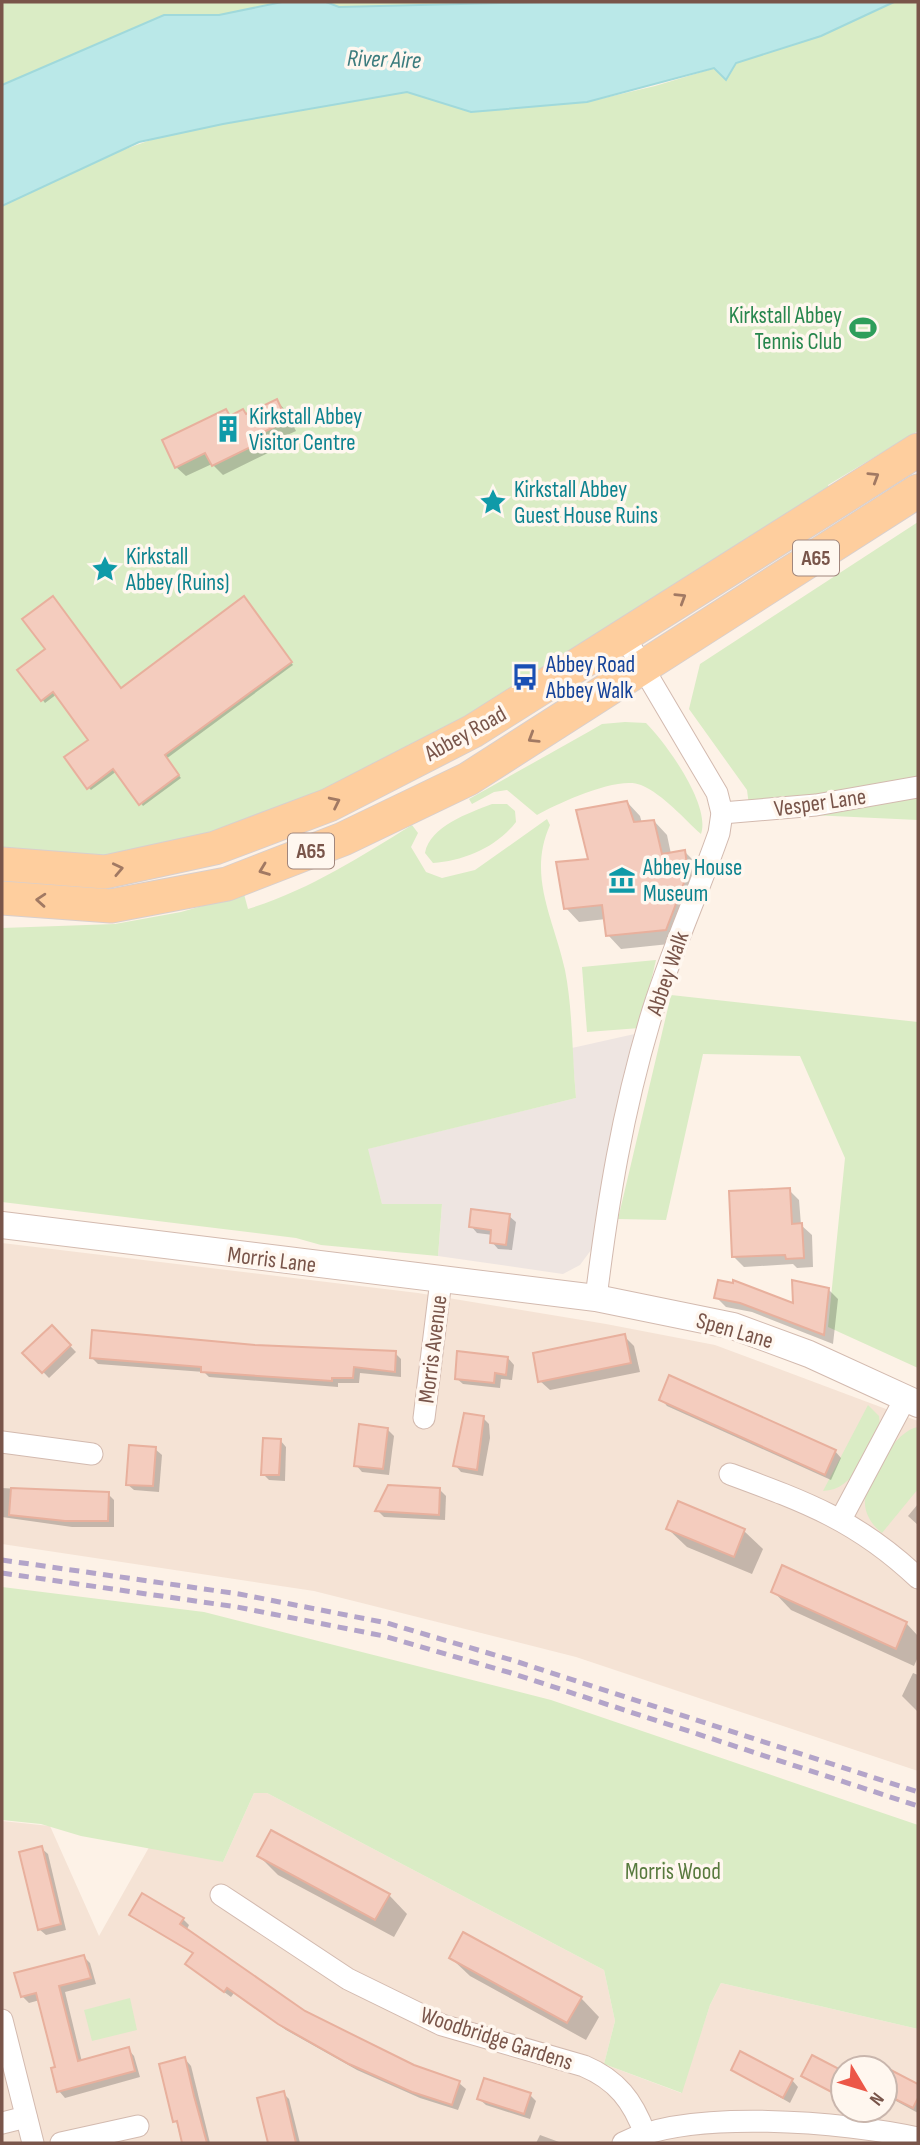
<svg xmlns="http://www.w3.org/2000/svg" width="920" height="2145" viewBox="0 0 920 2145" font-family="'Sofia Sans Condensed',sans-serif">
<rect width="100%" height="100%" fill="#fdf2e7"/>
<g fill="#f5e3d5" fill-rule="evenodd">
<path d="M2,1243L418,1293L606,1324L715,1345L918,1421V1771L576,1657L314,1591L2,1544Z"/>
<path d="M254,1793H267L604,1970L615,2021L604,2064L681,2093L710,2005L721,1983L918,2029V2143H2V1821L50,1826L99,1936L152,1842L223,1862ZM843,2068H885V2110H843Z"/>
</g>
<path fill="#eee5e1" d="M639,1033L597,1232L591,1250L580,1265L563,1274L438,1256L442,1204H382L367,1149L576,1098L572,1048Z"/>
<g fill="#daecc5">
<path d="M2,2H282L219,15H164L2,85Z"/>
<path d="M326,2H466V6L339,7Z"/>
<path d="M894,2H918V431L828,485L830,502L425,745L305,807L104,864L2,855V206L58,173L218,116L407,92L471,112L587,102L655,86L821,36Z"/>
<path d="M918,522V820L811,815L751,821L747,790L689,709L700,664Z"/>
<path d="M625,722L646,723C666,743 711,805 701,834C683,818 664,795 641,785C619,775 558,803 537,815L507,790L494,792L472,804L469,799L590,731L602,724Z"/>
<path d="M492,804H507L515,811L516,822C497,847 464,861 433,863L425,853C430,826 469,813 492,804Z"/>
<path d="M547,819L550,825C527,876 554,919 565,970C573,1011 572,1056 576,1098L368,1149L382,1204H442L438,1256L321,1245L296,1238L2,1202V928L115,924L181,912L244,894L248,909C307,891 360,857 412,825L418,833L411,847L426,872L442,878L475,870Z"/>
<path d="M656,960L640,1028L587,1032L582,967Z"/>
<path d="M671,995L918,1022V1368L828,1327L845,1158L800,1056L703,1054L666,1220L618,1219Z"/>
<path d="M868,1405L879,1416L880,1425C866,1450 856,1490 823,1491Z"/>
<path d="M918,1427V1489L882,1533C872,1525 864,1514 865,1500C867,1478 896,1430 918,1427Z"/>
<path d="M2,1587L204,1612L551,1700L918,1825V2029L721,1983L710,2005L682,2093L604,2064L615,2021L604,1970L267,1793H254L223,1862L81,1836L41,1824L2,1820Z"/>
<path d="M130,1998L137,2030L92,2041L84,2010Z"/>
</g>
<path fill="#bae8e8" stroke="#a0d9db" stroke-width="2" d="M282,2H326L339,7L544,2H894L821,36L736,63L726,80L714,68L587,102L471,112L407,92L223,124L139,142L2,206V85L164,15H219Z"/>
<g fill="#0003">
<path d="M277,401L286,411L296,431L264,446L268,453L223,475L212,464L186,476L176,467L226,411L232,417L243,411L247,415Z"/>
<path d="M247,601L293,665L166,759L181,778L143,806L117,771L91,790L89,788L90,740L57,694L45,703L20,670L121,690Z"/>
<path d="M627,802L640,816L642,823L654,821L667,835L671,854L684,851L697,864L679,943L621,949L608,935L606,919L579,922L566,908L590,860Z"/>
<path d="M789,1190L799,1200L801,1225L812,1235L813,1267L797,1268L793,1264L744,1267L734,1257Z"/>
<path d="M509,1216L516,1222L512,1250L498,1249L492,1242L493,1235L477,1233L471,1226Z"/>
<path d="M828,1289L838,1299L833,1344L752,1312L726,1307L716,1297L795,1306Z"/>
<path d="M52,1327L76,1352L49,1378L25,1353Z"/>
<path d="M624,1336L634,1346L640,1372L550,1390L540,1381Z"/>
<path d="M255,1346L395,1353L401,1359V1377L360,1373L359,1383H338V1387L209,1377L204,1372L98,1364L92,1358Z"/>
<path d="M508,1358L514,1365L512,1380L501,1379L500,1388L463,1384L456,1378Z"/>
<path d="M661,1399L835,1451L841,1458L831,1480L667,1406Z"/>
<path d="M483,1418L489,1424L490,1438L483,1476L461,1472L455,1465Z"/>
<path d="M387,1429L394,1436L389,1475L362,1472L356,1465Z"/>
<path d="M280,1440L286,1447L285,1481L269,1480L263,1474Z"/>
<path d="M155,1449L162,1455L159,1492L134,1490L127,1484Z"/>
<path d="M2,1488L108,1494L114,1500V1527H72L2,1517Z"/>
<path d="M440,1490L446,1496L445,1520L384,1517L378,1511Z"/>
<path d="M679,1503L744,1531L763,1549L752,1574L687,1547L668,1529Z"/>
<path d="M918,1504V1525L908,1516Z"/>
<path d="M783,1567L906,1623L918,1636V1657L914,1666L791,1610L773,1591Z"/>
<path d="M913,1673L918,1675V1712L902,1696Z"/>
<path d="M41,1848L48,1854L66,1930L46,1935L39,1929Z"/>
<path d="M259,1856L389,1895L407,1914L394,1937L278,1875Z"/>
<path d="M131,1915L183,1919L189,1925L186,1931L304,2013L413,2067L459,2083L466,2089L458,2110L420,2098L357,2070L286,2030L234,1993L231,1997L194,1970V1954Z"/>
<path d="M84,1957L90,1963L96,1984L65,1992L82,2062L128,2049L134,2056L140,2077L65,2098L59,2091L57,2068L40,2000L29,2003L22,1996Z"/>
<path d="M451,1958L581,1998L599,2017L586,2040L470,1976Z"/>
<path d="M185,2059L191,2066L210,2143H182L161,2065Z"/>
<path d="M885,2069L918,2086V2113L885,2095Z"/>
<path d="M733,2070L792,2080L798,2087L790,2103Z"/>
<path d="M843,2073V2099L803,2075Z"/>
<path d="M283,2093L289,2099L300,2143H270L259,2099Z"/>
<path d="M530,2095L536,2101L530,2119L486,2105L479,2099Z"/>
<path d="M540,2135L559,2142L560,2143H536Z"/>
</g>
<g fill="#f4ccbe" stroke="#e8b09d" stroke-width="2">
<path d="M277,399L287,421L255,436L259,443L212,466L205,453L175,468L162,440L226,409L230,416L243,409L246,414Z"/>
<path d="M53,596L121,688L244,596L292,662L165,755L179,775L139,805L113,769L87,789L64,757L88,740L53,692L41,701L17,670L45,649L22,619Z"/>
<path d="M627,801L634,822L654,820L662,854L685,850L688,872L666,930L606,936L602,905L564,909L556,862L588,859L576,810Z"/>
<path d="M790,1188L792,1224L802,1223L804,1258L786,1259L785,1255L732,1257L729,1191Z"/>
<path d="M471,1209L510,1214L506,1245L490,1243L491,1230L469,1227Z"/>
<path d="M718,1280L733,1283V1280L793,1303L792,1280L829,1288L824,1335L740,1303L714,1298Z"/>
<path d="M52,1325L71,1345L42,1373L22,1353Z"/>
<path d="M92,1330L255,1345L396,1351L395,1372L354,1367L353,1378H332V1381L201,1372V1367L90,1358Z"/>
<path d="M625,1334L631,1363L538,1382L533,1353Z"/>
<path d="M457,1351L508,1357L506,1375L495,1373L494,1383L455,1379Z"/>
<path d="M669,1375L836,1450L825,1475L659,1400Z"/>
<path d="M464,1413L484,1416L477,1470L453,1466Z"/>
<path d="M359,1424L388,1428L383,1469L354,1466Z"/>
<path d="M263,1438L281,1439L279,1475H261Z"/>
<path d="M129,1445L156,1447L153,1486L126,1485Z"/>
<path d="M388,1485L440,1488L439,1515L375,1511Z"/>
<path d="M11,1488L109,1492L108,1521H65L9,1515Z"/>
<path d="M678,1501L745,1529L734,1557L666,1529Z"/>
<path d="M782,1565L907,1622L896,1649L771,1592Z"/>
<path d="M271,1830L390,1894L375,1920L257,1856Z"/>
<path d="M42,1846L61,1924L38,1930L19,1852Z"/>
<path d="M142,1893L184,1918L180,1924L305,2011L414,2065L460,2081L452,2105L412,2092L349,2064L278,2024L227,1988L224,1992L185,1964L193,1953L129,1915Z"/>
<path d="M463,1932L582,1997L567,2023L449,1958Z"/>
<path d="M84,1955L91,1978L59,1986L78,2061L129,2047L135,2071L57,2092L51,2068L55,2067L36,1993L21,1997L14,1973Z"/>
<path d="M740,2051L793,2079L783,2098L731,2070Z"/>
<path d="M812,2055L843,2071V2098L801,2076Z"/>
<path d="M185,2057L194,2096L207,2143H182L177,2121L173,2122L159,2064Z"/>
<path d="M885,2067L918,2084V2098L913,2108L885,2094Z"/>
<path d="M484,2078L531,2093L524,2114L477,2099Z"/>
<path d="M284,2091L296,2143H268L257,2098Z"/>
</g>
<g fill="none" stroke-linecap="round" stroke-linejoin="round">
<defs>
<g id="minor">
<path d="M722,813L816,805L918,787"/>
<path d="M596,1298C608,1201 622,1114 650,1020C669,956 697,896 719,833L722,813L717,793L623,634"/>
<path d="M424,1418L441,1280"/>
<path d="M2,1442L92,1454"/>
<path d="M730,1474C806,1502 858,1521 918,1578"/>
<path d="M841,1519L906,1397"/>
<path d="M221,1895L348,1979L442,2025L584,2066C617,2080 633,2101 645,2134"/>
<path d="M2,2020L33,2143"/>
<path d="M2,2123L26,2117"/>
<path d="M61,2143L138,2126"/>
<path d="M623,2143C688,2108 846,2122 918,2138"/>
</g>
<path id="tertiary" d="M2,1225L596,1298L733,1326L809,1354L918,1404"/>
<g id="primary">
<path d="M2,864L105,872L215,848L329,805L473,731L918,450"/>
<path d="M2,898L111,906L227,884L343,839L468,779L918,491"/>
</g>
</defs>
<use href="#minor" stroke="#d3baaf" stroke-width="23"/>
<use href="#tertiary" stroke="#d3baaf" stroke-width="28"/>
<use href="#primary" stroke="#d9cfcc" stroke-width="35"/>
<use href="#minor" stroke="#fff" stroke-width="21"/>
<use href="#tertiary" stroke="#fff" stroke-width="26"/>
<use href="#primary" stroke="#fece9e" stroke-width="33"/>
<g stroke="#b3a4c9" stroke-width="5" stroke-dasharray="10 7" stroke-linecap="butt">
<path d="M2,1560L239,1594L387,1623L515,1661L918,1792"/>
<path d="M2,1573L237,1607L384,1636L511,1673L918,1806"/>
</g>
</g>
<defs><path id="oneway-chevron" d="M-2-3.5L2.5 0L-2 3.5" fill="none" stroke-width="1.6" stroke-linecap="round" stroke-linejoin="round" transform="scale(1.75)"/></defs>
<g stroke="#a17963">
<use href="#oneway-chevron" transform="translate(874 477) rotate(-32)"/>
<use href="#oneway-chevron" transform="translate(681 598) rotate(-32)"/>
<use href="#oneway-chevron" transform="translate(533 738) rotate(148)"/>
<use href="#oneway-chevron" transform="translate(335 802) rotate(-26)"/>
<use href="#oneway-chevron" transform="translate(118 869) rotate(-12)"/>
<use href="#oneway-chevron" transform="translate(264 870) rotate(159)"/>
<use href="#oneway-chevron" transform="translate(41 900) rotate(-176)"/>
</g>
<defs>
<symbol id="stadium-bare" viewBox="-9 -9 18 18"><path d="M0-5a6.5 5 0 1 0 0 10a6.5 5 0 1 0 0-10ZM-3.5-1.8h7v3.6h-7Z" fill="#2e9e5b" stroke="#fff7ef" stroke-width="2.5" paint-order="stroke"/></symbol>
<symbol id="building-bare" viewBox="-9 -9 18 18"><path d="M-4-6H4V6H1V3H-1V6H-4ZM-2.5-4.3h1.7v1.8h-1.7ZM.8-4.3h1.7v1.8H.8ZM-2.5-1h1.7V.8h-1.7ZM.8-1h1.7V.8H.8Z" fill="#0f9aa8" stroke="#fff7ef" stroke-width="2.5" paint-order="stroke"/></symbol>
<symbol id="sight-bare" viewBox="-9 -9 18 18"><path d="M0-6L1.8-2.2L6-1.7L2.9 1.2L3.7 5.4L0 3.3L-3.7 5.4L-2.9 1.2L-6-1.7L-1.8-2.2Z" fill="#0f9aa8" stroke="#fff7ef" stroke-width="2.5" paint-order="stroke"/></symbol>
<symbol id="bus-bare" viewBox="-9 -9 18 18"><path d="M-5-6H5V4H4V6H2V4H-2V6H-4V4H-5ZM-3.5-4V0h7V-4ZM-3.5 1.2v1.5H-2V1.2ZM2 1.2v1.5H3.5V1.2Z" fill="#1a4fb4" stroke="#fff7ef" stroke-width="2.5" paint-order="stroke"/></symbol>
<symbol id="museum-bare" viewBox="-9 -9 18 18"><path d="M0-6L6-3V-2H-6V-3ZM-5-1h2V3h-2ZM-1-1h2V3h-2ZM3-1h2V3H3ZM-6 4H6V6H-6Z" fill="#0f9aa8" stroke="#fff7ef" stroke-width="2.5" paint-order="stroke"/></symbol>
</defs>
<g fill-rule="evenodd">
<use href="#stadium-bare" x="844" y="309" width="38" height="38"/>
<use href="#building-bare" x="209" y="410" width="38" height="38"/>
<use href="#sight-bare" x="474" y="483" width="38" height="38"/>
<use href="#sight-bare" x="86" y="550" width="38" height="38"/>
<use href="#bus-bare" x="506" y="658" width="38" height="38"/>
<use href="#museum-bare" x="603" y="861" width="38" height="38"/>
</g>
<g text-anchor="middle" stroke-width="7" stroke-linejoin="round" paint-order="stroke">
<g fill="#fff7ef" stroke="#a1867c" stroke-width="2">
<rect x="793" y="540.5" width="46" height="35" rx="5"/>
<rect x="288" y="833.5" width="46" height="35" rx="5"/>
</g>
<g font-size="21" font-weight="bold" fill="#79554a">
<text x="816" y="565">A65</text>
<text x="311" y="858">A65</text>
</g>
<g font-size="23" fill="#27864d" stroke="#fff7ef" text-anchor="end">
<text x="842" y="323">Kirkstall Abbey<tspan x="842" dy="26">Tennis Club</tspan></text>
</g>
<g font-size="23" fill="#0d838f" stroke="#fff7ef" text-anchor="start">
<text x="249" y="424">Kirkstall Abbey<tspan x="249" dy="26">Visitor Centre</tspan></text>
<text x="514" y="497">Kirkstall Abbey<tspan x="514" dy="26">Guest House Ruins</tspan></text>
<text x="126" y="564">Kirkstall<tspan x="126" dy="26">Abbey (Ruins)</tspan></text>
<text x="643" y="875">Abbey House<tspan x="643" dy="26">Museum</tspan></text>
</g>
<g font-size="23" fill="#164399" stroke="#fff7ef" text-anchor="start">
<text x="546" y="672">Abbey Road<tspan x="546" dy="26">Abbey Walk</tspan></text>
</g>
<g font-size="23" fill="#79554a" stroke="#fff7ef">
<text transform="translate(465 733) rotate(-29)" y="8">Abbey Road</text>
<text transform="translate(820 802) rotate(-8)" y="8">Vesper Lane</text>
<text transform="translate(667 973) rotate(-71)" y="8">Abbey Walk</text>
<text transform="translate(272 1259) rotate(7)" y="8">Morris Lane</text>
<text transform="translate(735 1330) rotate(16)" y="8">Spen Lane</text>
<text transform="translate(432 1349) rotate(-83)" y="8">Morris Avenue</text>
<text transform="translate(497 2038) rotate(18)" y="8">Woodbridge Gardens</text>
</g>
<g font-size="23" fill="#587a3e" stroke="#fff7ef">
<text x="673" y="1879">Morris Wood</text>
</g>
<g font-size="24" font-style="italic" fill="#3c7c7e" stroke="#fff7ef">
<text transform="translate(384 59) rotate(2)" y="8">River Aire</text>
</g>
</g>
<rect width="920" height="2145" fill="none" stroke="#79554a" stroke-width="7"/>
<g transform="translate(864 2089) rotate(128)"><circle r="33" fill="#fff7ef" stroke="#c9b6ad" stroke-width="2"/>
<path d="M0-5L12 26L0 18L-12 26Z" fill="#ec5748"/>
<text y="-10" font-size="19" font-weight="bold" text-anchor="middle" fill="#79554a">N</text>
</g>
</svg>
